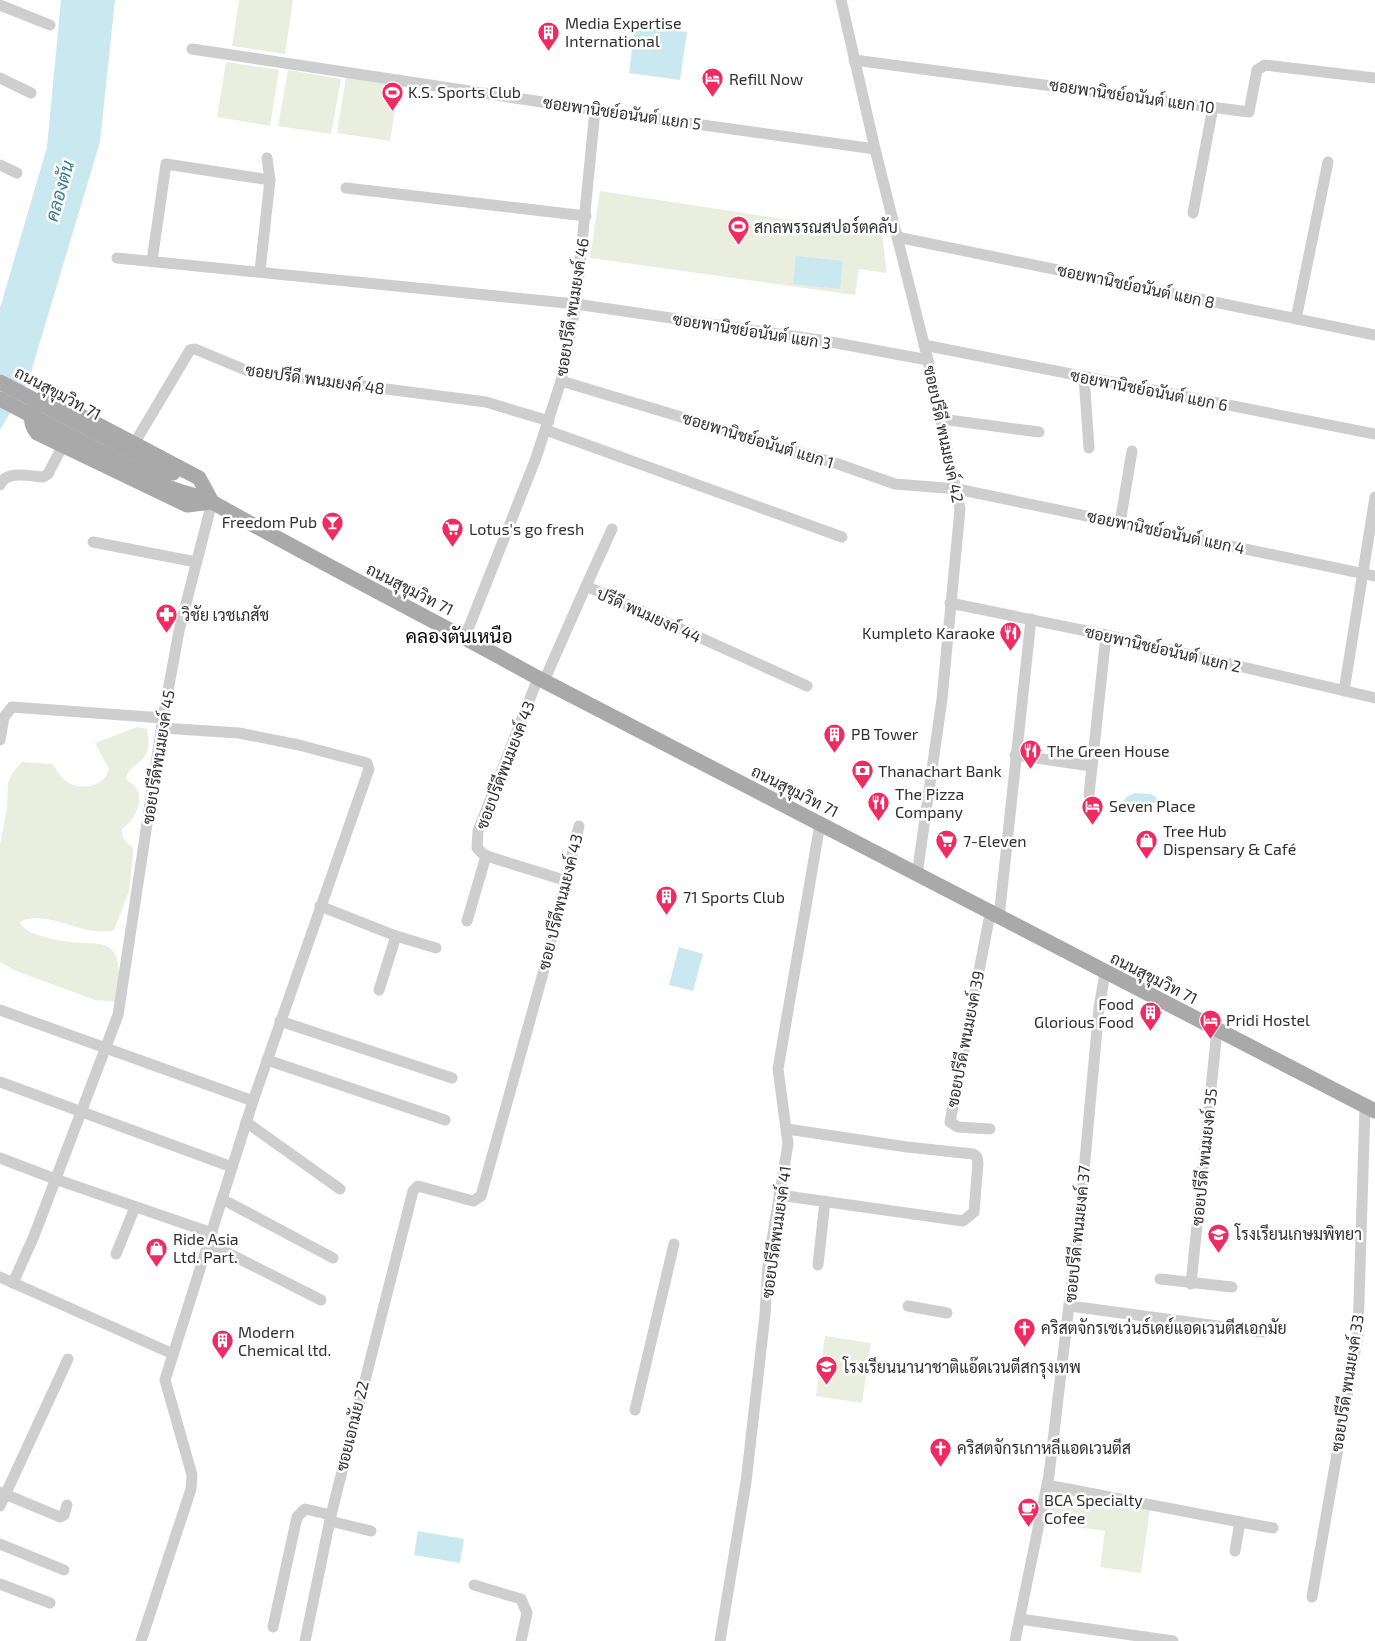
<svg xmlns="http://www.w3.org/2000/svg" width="1375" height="1641" viewBox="0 0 1375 1641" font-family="'Exo 2',Sarabun,sans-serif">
<rect width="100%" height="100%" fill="#fff"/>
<g fill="#eaeede">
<path d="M239,0H293L285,54L232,46Z"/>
<path d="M226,62L279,70L270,126L217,117Z"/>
<path d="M288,70L341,79L331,134L278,126Z"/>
<path d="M346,77L399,86L390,141L337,133Z"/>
<path d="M600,191L882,234L887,273L859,269L855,295L590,258Z"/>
<path d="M137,727L147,729C155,766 131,759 126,778C128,782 132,783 135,786C146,800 134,821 122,829L123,838L133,848V853L129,891L115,928L112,931C106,931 99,932 93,931C72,928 40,910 20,922C24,931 32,933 42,936C99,955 124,919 119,1002L95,1000L16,971L0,962V844L7,808L8,783L12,773L22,762L52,764C57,769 59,776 65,780C79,792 105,787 109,769L95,743Z"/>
<path d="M825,1336L871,1343L862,1403L816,1396Z"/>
<path d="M1053,1496L1150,1509L1141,1573L1100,1567L1105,1531L1049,1523Z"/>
</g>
<g fill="#cae8ef">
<path d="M61,0H115L100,142L28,382L0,430V308L47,147Z"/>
<path d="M635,25L687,32L680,80L629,73Z"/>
<path d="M796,256L843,261L840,289L793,284Z"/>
<path d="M1135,793L1151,794L1157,798V802L1147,807L1142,814H1138L1136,810L1125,806L1123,802L1126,797Z"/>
<path d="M679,947L703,954L693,991L669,985Z"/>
<path d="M418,1531L464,1539L460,1563L414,1555Z"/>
</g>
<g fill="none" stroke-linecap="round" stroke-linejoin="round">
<g stroke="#cecece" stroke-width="11">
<path d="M841,0L875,149L928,360L960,509L942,699L917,875"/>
<path d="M0,5L50,25"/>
<path d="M192,49L595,110L875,149"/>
<path d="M854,60L1249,112L1257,70L1265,65L1375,78"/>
<path d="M0,78L31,93"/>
<path d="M0,165L17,173"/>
<path d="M346,188L586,216"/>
<path d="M1193,213L1213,107"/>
<path d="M897,237L1375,335"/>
<path d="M117,258L576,304L820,340L928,360"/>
<path d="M152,261L166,164L270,180"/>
<path d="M260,271L270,180L267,158"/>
<path d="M1296,319L1328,162"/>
<path d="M924,345L1375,434"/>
<path d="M1084,377L1089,448"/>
<path d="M561,381L838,464L895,484L957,489L1375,576"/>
<path d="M941,419L1039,432"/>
<path d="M546,430L842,537"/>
<path d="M134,444L190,350L195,349L248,371L486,402L549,421"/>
<path d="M0,485C6,470 29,476 43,477L48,474L63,445"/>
<path d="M1120,523L1132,451"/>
<path d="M93,542L196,562"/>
<path d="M586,586L612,529"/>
<path d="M950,603L1106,635L1375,698"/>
<path d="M465,637L536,458L561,381L576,304L595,110"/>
<path d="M538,678L478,831L477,848L483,854L493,858L564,880"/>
<path d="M544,681L586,586L807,686"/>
<path d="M1344,691L1375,497"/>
<path d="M0,740L4,717L12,707L163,718"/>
<path d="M1015,755L1091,766"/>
<path d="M1089,795L1106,635"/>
<path d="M320,906L396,936L379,990"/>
<path d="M990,914L950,1122L958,1127L990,1129"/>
<path d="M999,918L1031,619"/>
<path d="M467,921L486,856"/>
<path d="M396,936L436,948"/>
<path d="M0,1010L253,1101"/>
<path d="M280,1021L452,1078"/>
<path d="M267,1060L445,1120"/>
<path d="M0,1082L232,1167"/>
<path d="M246,1122L340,1189"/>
<path d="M0,1158L55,1179L212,1233"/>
<path d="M779,1195L963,1221L974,1212L978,1163L977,1157L973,1154L907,1147L787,1129"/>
<path d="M222,1199L333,1258"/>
<path d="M208,1243L321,1300"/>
<path d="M116,1254L135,1207"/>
<path d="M818,1265L825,1201"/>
<path d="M0,1277L173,1354"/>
<path d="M1160,1279L1232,1287"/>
<path d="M13,1283L34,1236L118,1015L163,718L179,631L212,502"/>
<path d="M1191,1284L1217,1030"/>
<path d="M908,1306L947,1313"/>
<path d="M1070,1306L1262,1332"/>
<path d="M635,1410L674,1244"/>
<path d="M1047,1485L1240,1522"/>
<path d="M0,1492L60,1517L64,1515L67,1505"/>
<path d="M0,1506L68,1359"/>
<path d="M330,1521L371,1531"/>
<path d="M0,1544L64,1570"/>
<path d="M1235,1551L1240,1522L1273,1528"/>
<path d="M0,1584L50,1603"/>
<path d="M474,1585L521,1599L527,1613L521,1641"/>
<path d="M1312,1597L1358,1334L1365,1107"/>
<path d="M1020,1619L1173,1641"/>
<path d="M273,1627L297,1517L305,1509L331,1515"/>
<path d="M141,1641L191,1489L192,1475L165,1380L253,1101L369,769L367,763L299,745L239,733L162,728"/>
<path d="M305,1641L331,1515L413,1191L418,1186L473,1201L481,1196L542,977L579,826"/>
<path d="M720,1641L746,1482L765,1315L768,1264L788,1144L778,1069L820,824"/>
<path d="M1015,1641L1049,1475L1081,1203L1099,1008L1105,973"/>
</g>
<g stroke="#a9a9a9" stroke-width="15">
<path d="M42,399H49L199,478L212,502L187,505L37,433C27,420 32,410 42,399Z"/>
<path d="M166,486C181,493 197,495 212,502C320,563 430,618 538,678L1375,1111"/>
</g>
<g stroke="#a9a9a9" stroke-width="15">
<path d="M0,382L173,473"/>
<path d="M0,399L166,486"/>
</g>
</g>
<defs>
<symbol id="building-pin" viewBox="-11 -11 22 30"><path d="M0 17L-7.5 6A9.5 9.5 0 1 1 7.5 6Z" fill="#f02b62" stroke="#fff"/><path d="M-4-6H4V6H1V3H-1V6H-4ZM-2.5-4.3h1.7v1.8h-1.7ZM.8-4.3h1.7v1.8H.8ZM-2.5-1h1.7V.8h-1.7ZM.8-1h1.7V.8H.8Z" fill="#fff"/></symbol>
<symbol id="hotel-pin" viewBox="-11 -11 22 30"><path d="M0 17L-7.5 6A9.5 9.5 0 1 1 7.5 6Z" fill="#f02b62" stroke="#fff"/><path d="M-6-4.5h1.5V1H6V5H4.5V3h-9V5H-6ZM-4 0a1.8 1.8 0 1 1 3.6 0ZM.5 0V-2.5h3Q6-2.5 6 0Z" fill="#fff"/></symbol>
<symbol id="stadium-pin" viewBox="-11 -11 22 30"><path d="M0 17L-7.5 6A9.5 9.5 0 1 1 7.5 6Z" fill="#f02b62" stroke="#fff"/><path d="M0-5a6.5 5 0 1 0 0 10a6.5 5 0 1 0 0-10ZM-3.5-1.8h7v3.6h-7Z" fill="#fff"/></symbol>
<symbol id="bar-pin" viewBox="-11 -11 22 30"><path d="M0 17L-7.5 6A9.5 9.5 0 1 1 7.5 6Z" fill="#f02b62" stroke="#fff"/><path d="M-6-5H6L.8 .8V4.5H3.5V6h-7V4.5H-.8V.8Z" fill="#fff"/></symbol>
<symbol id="supermarket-pin" viewBox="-11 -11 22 30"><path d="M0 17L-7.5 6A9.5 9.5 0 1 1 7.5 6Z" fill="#f02b62" stroke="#fff"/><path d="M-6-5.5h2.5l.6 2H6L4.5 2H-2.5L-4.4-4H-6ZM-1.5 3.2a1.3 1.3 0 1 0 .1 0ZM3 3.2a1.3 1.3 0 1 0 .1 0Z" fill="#fff"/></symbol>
<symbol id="pharmacy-pin" viewBox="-11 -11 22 30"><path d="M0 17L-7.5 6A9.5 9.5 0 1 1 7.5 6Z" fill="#f02b62" stroke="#fff"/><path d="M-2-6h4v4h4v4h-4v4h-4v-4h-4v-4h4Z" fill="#fff"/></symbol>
<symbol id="restaurant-pin" viewBox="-11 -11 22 30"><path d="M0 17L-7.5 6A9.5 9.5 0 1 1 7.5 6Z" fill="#f02b62" stroke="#fff"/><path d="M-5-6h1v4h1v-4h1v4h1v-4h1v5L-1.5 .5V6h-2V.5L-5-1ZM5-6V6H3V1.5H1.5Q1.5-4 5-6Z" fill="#fff"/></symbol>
<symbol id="bank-pin" viewBox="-11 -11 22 30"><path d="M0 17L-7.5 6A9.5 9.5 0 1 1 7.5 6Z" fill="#f02b62" stroke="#fff"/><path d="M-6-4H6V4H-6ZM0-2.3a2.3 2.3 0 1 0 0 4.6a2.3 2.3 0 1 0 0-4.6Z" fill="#fff"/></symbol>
<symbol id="shop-pin" viewBox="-11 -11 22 30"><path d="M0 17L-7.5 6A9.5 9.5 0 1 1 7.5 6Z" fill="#f02b62" stroke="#fff"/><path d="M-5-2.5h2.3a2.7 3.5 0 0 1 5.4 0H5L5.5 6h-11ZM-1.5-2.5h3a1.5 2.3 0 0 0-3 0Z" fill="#fff"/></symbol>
<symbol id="school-pin" viewBox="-11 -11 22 30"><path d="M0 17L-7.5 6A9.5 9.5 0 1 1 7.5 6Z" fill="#f02b62" stroke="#fff"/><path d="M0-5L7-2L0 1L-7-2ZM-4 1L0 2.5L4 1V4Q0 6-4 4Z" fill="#fff"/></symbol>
<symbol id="church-pin" viewBox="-11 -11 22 30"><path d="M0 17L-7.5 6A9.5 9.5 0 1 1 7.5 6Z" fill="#f02b62" stroke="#fff"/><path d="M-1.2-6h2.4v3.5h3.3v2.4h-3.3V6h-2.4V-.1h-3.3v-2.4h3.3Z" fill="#fff"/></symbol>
<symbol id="cafe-pin" viewBox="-11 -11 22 30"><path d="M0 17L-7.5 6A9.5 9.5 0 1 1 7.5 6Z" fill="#f02b62" stroke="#fff"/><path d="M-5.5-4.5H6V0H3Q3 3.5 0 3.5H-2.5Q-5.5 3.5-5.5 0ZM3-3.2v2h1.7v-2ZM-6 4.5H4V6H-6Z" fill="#fff"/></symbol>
</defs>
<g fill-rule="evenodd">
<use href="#building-pin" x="536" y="20" width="25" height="34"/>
<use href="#hotel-pin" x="700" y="66" width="25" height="34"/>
<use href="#stadium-pin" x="380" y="80" width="25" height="34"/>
<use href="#stadium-pin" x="726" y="214" width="25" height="34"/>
<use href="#bar-pin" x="320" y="510" width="25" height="34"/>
<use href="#supermarket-pin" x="440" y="516" width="25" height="34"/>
<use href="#pharmacy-pin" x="154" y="602" width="25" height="34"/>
<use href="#restaurant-pin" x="998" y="620" width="25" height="34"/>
<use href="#building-pin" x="822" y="722" width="25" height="34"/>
<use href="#restaurant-pin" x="1018" y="738" width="25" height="34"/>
<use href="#bank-pin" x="850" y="758" width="25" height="34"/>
<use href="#restaurant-pin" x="866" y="790" width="25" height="34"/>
<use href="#hotel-pin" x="1080" y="794" width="25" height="34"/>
<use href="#shop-pin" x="1134" y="828" width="25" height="34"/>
<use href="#supermarket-pin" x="934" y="828" width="25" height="34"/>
<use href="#building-pin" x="654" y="884" width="25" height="34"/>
<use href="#building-pin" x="1138" y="1000" width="25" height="34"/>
<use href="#hotel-pin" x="1198" y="1008" width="25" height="34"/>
<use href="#school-pin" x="1206" y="1222" width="25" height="34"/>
<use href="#shop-pin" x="144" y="1236" width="25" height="34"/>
<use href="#church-pin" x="1012" y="1316" width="25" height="34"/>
<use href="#building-pin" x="210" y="1328" width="25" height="34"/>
<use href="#school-pin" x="814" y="1354" width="25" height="34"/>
<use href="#church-pin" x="928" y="1436" width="25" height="34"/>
<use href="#cafe-pin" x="1016" y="1496" width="25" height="34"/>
</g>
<g text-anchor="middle" stroke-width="5" stroke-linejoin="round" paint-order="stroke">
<g font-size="16" fill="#313131" stroke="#fff" text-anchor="start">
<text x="565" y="29">Media Expertise<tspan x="565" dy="18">International</tspan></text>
<text x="729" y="85">Refill Now</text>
<text x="408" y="98">K.S. Sports Club</text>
<text x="754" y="233">สกลพรรณสปอร์ตคลับ</text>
<text x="317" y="528" text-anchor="end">Freedom Pub</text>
<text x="469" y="535">Lotus's go fresh</text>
<text x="182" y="621">วิชัย เวชเภสัช</text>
<text x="995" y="639" text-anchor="end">Kumpleto Karaoke</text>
<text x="851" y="740">PB Tower</text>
<text x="1047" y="757">The Green House</text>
<text x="878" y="777">Thanachart Bank</text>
<text x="895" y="800">The Pizza<tspan x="895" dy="18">Company</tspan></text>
<text x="1109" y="812">Seven Place</text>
<text x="1163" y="837">Tree Hub<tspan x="1163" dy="18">Dispensary &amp; Café</tspan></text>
<text x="963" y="847">7-Eleven</text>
<text x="683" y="903">71 Sports Club</text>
<text x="1134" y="1010" text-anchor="end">Food<tspan x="1134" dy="18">Glorious Food</tspan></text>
<text x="1226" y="1026">Pridi Hostel</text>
<text x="1235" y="1240">โรงเรียนเกษมพิทยา</text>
<text x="173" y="1245">Ride Asia<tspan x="173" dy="18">Ltd. Part.</tspan></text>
<text x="1041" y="1334">คริสตจักรเซเว่นธ์เดย์แอดเวนตีสเอกมัย</text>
<text x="238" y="1338">Modern<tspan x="238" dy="18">Chemical ltd.</tspan></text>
<text x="843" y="1373">โรงเรียนนานาชาติแอ๊ดเวนตีสกรุงเทพ</text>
<text x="957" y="1454">คริสตจักรเกาหลีแอดเวนตีส</text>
<text x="1044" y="1506">BCA Specialty<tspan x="1044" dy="18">Cofee</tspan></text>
</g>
<g font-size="16" fill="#313131" stroke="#fff">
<text transform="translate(1132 96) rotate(8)" y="6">ซอยพานิชย์อนันต์ แยก 10</text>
<text transform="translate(622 113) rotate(8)" y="6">ซอยพานิชย์อนันต์ แยก 5</text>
<text transform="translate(1136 286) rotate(12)" y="6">ซอยพานิชย์อนันต์ แยก 8</text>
<text transform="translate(572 307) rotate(-81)" y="6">ซอยปรีดี พนมยงค์ 46</text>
<text transform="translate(752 331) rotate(9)" y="6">ซอยพานิชย์อนันต์ แยก 3</text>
<text transform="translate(315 379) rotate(8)" y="6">ซอยปรีดี พนมยงค์ 48</text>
<text transform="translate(1149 390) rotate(11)" y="6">ซอยพานิชย์อนันต์ แยก 6</text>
<text transform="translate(58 393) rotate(28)" y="6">ถนนสุขุมวิท 71</text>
<text transform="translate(944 434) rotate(78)" y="6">ซอยปรีดี พนมยงค์ 42</text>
<text transform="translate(758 440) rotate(17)" y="6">ซอยพานิชย์อนันต์ แยก 1</text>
<text transform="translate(1166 532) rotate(12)" y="6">ซอยพานิชย์อนันต์ แยก 4</text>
<text transform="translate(410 589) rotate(27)" y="6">ถนนสุขุมวิท 71</text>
<text transform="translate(649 615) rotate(24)" y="6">ปรีดี พนมยงค์ 44</text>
<text transform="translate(1163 649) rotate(13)" y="6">ซอยพานิชย์อนันต์ แยก 2</text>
<text transform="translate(158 757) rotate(-81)" y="6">ซอยปรีดีพนมยงค์ 45</text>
<text transform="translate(505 765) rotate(-69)" y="6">ซอยปรีดีพนมยงค์ 43</text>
<text transform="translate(795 791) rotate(27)" y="6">ถนนสุขุมวิท 71</text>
<text transform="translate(560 902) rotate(-76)" y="6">ซอย ปรีดีพนมยงค์ 43</text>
<text transform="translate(1154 978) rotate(27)" y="6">ถนนสุขุมวิท 71</text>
<text transform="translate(965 1039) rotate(-79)" y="6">ซอยปรีดี พนมยงค์ 39</text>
<text transform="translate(1204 1157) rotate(-84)" y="6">ซอยปรีดี พนมยงค์ 35</text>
<text transform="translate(776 1232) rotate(-82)" y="6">ซอยปรีดีพนมยงค์ 41</text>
<text transform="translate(1077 1234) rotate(-84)" y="6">ซอยปรีดี พนมยงค์ 37</text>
<text transform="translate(1347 1383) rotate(-81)" y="6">ซอยปรีดี พนมยงค์ 33</text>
<text transform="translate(352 1426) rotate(-76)" y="6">ซอยเอกมัย 22</text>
</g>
<g font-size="18" font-style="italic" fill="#357b8b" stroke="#fff">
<text transform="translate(60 191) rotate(-74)" y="6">คลองตัน</text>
</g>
<g font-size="19" fill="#000" stroke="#fff">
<text x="459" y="643">คลองตันเหนือ</text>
</g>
</g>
</svg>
